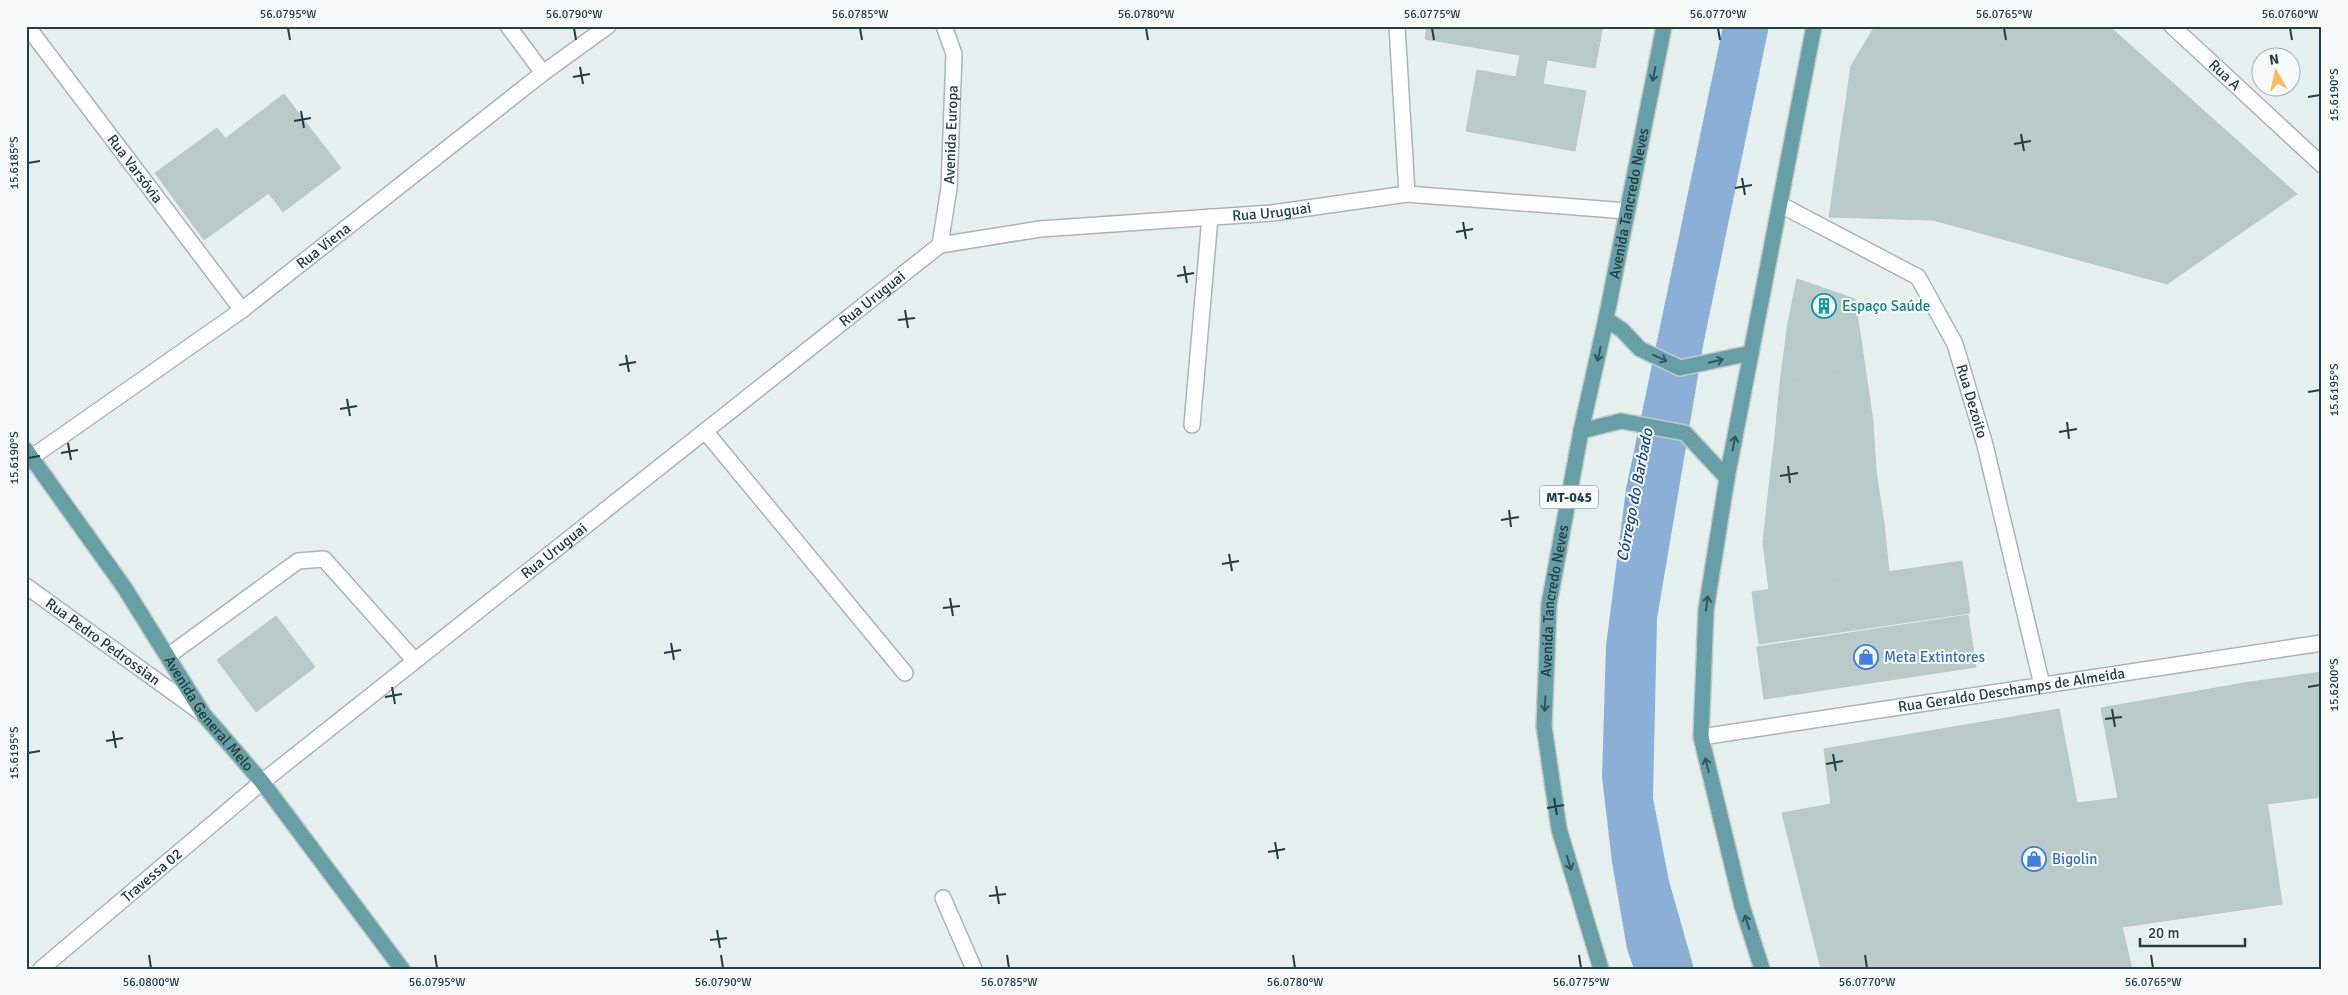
<svg xmlns="http://www.w3.org/2000/svg" width="2348" height="995" viewBox="0 0 2348 995" font-family="Signika,sans-serif">
<rect width="100%" height="100%" fill="#e5efee"/>
<path fill="#8bafd6" d="M1723,26H1769L1703,346L1657,619L1653,798L1669,881L1694,969H1634L1627,949L1612,862L1602,777L1606,646L1626,489Z"/>
<g fill="#bacac8" stroke="#b7c9c8">
<path d="M1427,26H1603L1595,68L1547,60L1543,84L1586,91L1575,151L1466,131L1477,70L1516,77L1520,55L1425,39Z"/>
<path d="M1875,26H2109L2297,194L2167,284L1933,220L1829,217L1851,66Z"/>
<path d="M284,94L341,168L283,212L226,138Z"/>
<path d="M217,128L269,193L204,240L155,173Z"/>
<path d="M1797,279L1855,299L1857,313L1788,323Z"/>
<path d="M1857,313L1865,367L1780,383L1788,323Z"/>
<path d="M1865,367L1873,422L1775,436L1780,383Z"/>
<path d="M1873,422L1876,471L1769,487L1775,436Z"/>
<path d="M1876,471L1884,524L1763,542L1769,487Z"/>
<path d="M1884,524L1889,572L1769,590L1763,542Z"/>
<path d="M1962,561L1970,613L1759,644L1752,592Z"/>
<path d="M1968,615L1976,667L1764,699L1757,647Z"/>
<path d="M276,616L315,667L256,712L217,660Z"/>
<path d="M2322,672V797L2267,804L2250,682Z"/>
<path d="M2250,682L2282,904L2122,927L2132,969H1821L1782,813L1831,804L1824,749L2059,709L2077,803L2118,798L2101,708Z"/>
</g>
<g fill="none" stroke-linecap="round" stroke-linejoin="round">
<defs>
<g id="minor">
<path id="s1" d="M27,26L242,310"/>
<path d="M508,26L543,73"/>
<path d="M1397,26L1407,194"/>
<path id="s2" d="M2172,26L2322,165"/>
<path id="s3" d="M1781,205L1918,277L1955,344L1985,445L2042,685"/>
<path id="s4" d="M940,245L949,188L954,54L944,26"/>
<path d="M1192,425L1210,217"/>
<path d="M705,431L905,673"/>
<path id="s5" d="M32,457L242,310L543,73L608,26"/>
<path id="s6" d="M26,586L203,714"/>
<path d="M168,656L298,561L324,559L415,661"/>
<path id="s7" d="M1701,737L2322,643"/>
<path d="M943,898L974,969"/>
<path id="s8" d="M41,969L262,782L940,245L1040,229L1272,213L1407,194L1627,211"/>
</g>
<g id="major">
<path d="M1606,319L1622,330L1640,349L1680,368L1751,353"/>
<path d="M1581,431L1621,421L1685,433L1727,478"/>
<path id="s9" d="M26,450L124,587L204,715L262,782L402,969"/>
<path id="s10" d="M1601,969L1559,829L1544,726L1549,604L1581,431L1606,319L1664,26"/>
<path d="M1762,969L1742,906L1701,737L1706,610L1727,478L1814,26"/>
</g>
</defs>
<use href="#minor" stroke="#a7b7b7" stroke-width="18"/>
<use href="#major" stroke="#c1c9ca" stroke-width="18"/>
<use href="#minor" stroke="#fff" stroke-width="15"/>
<use href="#major" stroke="#679fa6" stroke-width="15"/>
</g>
<defs><path id="oneway-shaft" d="M-6 0H5M1.5-3L5.5 0L1.5 3" fill="none" stroke-width="1.6" stroke-linecap="round" stroke-linejoin="round" transform="scale(1.25)"/></defs>
<g stroke="#34575b">
<use href="#oneway-shaft" transform="translate(1654 74) rotate(101)"/>
<use href="#oneway-shaft" transform="translate(1599 354) rotate(103)"/>
<use href="#oneway-shaft" transform="translate(1660 358) rotate(25)"/>
<use href="#oneway-shaft" transform="translate(1716 361) rotate(-13)"/>
<use href="#oneway-shaft" transform="translate(1734 443) rotate(-79)"/>
<use href="#oneway-shaft" transform="translate(1707 603) rotate(-82)"/>
<use href="#oneway-shaft" transform="translate(1545 704) rotate(93)"/>
<use href="#oneway-shaft" transform="translate(1707 765) rotate(-104)"/>
<use href="#oneway-shaft" transform="translate(1569 863) rotate(73)"/>
<use href="#oneway-shaft" transform="translate(1747 922) rotate(-108)"/>
</g>
<path fill="none" stroke="#233f42" stroke-width="2" d="M288,28L290,40M574,28L576,40M860,28L862,40M1146,28L1148,40M1432,28L1434,40M1718,28L1720,40M2004,28L2006,40M2290,28L2292,40M580,67L583,84M573,77L590,74M2308,97L2320,95M301,111L304,128M294,121L311,118M2021,134L2024,151M2014,144L2031,141M28,163L40,161M1742,178L1745,195M1735,188L1752,185M1463,222L1466,239M1456,232L1473,229M1184,266L1187,283M1177,276L1194,273M905,310L908,328M898,320L915,318M626,355L629,372M619,365L636,362M2308,392L2320,390M347,399L350,416M340,409L357,406M2067,422L2069,439M2059,432L2077,429M68,443L71,460M61,453L78,450M28,458L40,456M1788,466L1790,483M1780,476L1798,473M1509,510L1511,527M1501,520L1519,517M1229,554L1232,571M1222,564L1239,561M950,598L953,616M943,608L960,606M671,643L674,660M664,653L681,650M392,687L395,704M2308,687L2320,685M385,697L402,694M2112,709L2115,727M2105,719L2122,717M113,731L116,748M106,741L123,738M28,753L40,751M1833,754L1836,771M1826,764L1843,761M1554,798L1557,815M1547,808L1564,805M1275,842L1278,859M1268,852L1285,849M996,886L999,904M989,896L1006,894M717,930L720,948M710,940L727,938M149,955L151,968M435,955L437,968M721,955L723,968M1007,955L1009,968M1293,955L1295,968M1579,955L1581,968M1865,955L1867,968M2151,955L2153,968"/>
<defs>
<symbol id="building-ring" viewBox="-11 -11 22 22"><circle r="9.5" fill="#f6fbfa" stroke="#0f9aa8" stroke-width="1.5"/><path d="M-4-6H4V6H1V3H-1V6H-4ZM-2.5-4.3h1.7v1.8h-1.7ZM.8-4.3h1.7v1.8H.8ZM-2.5-1h1.7V.8h-1.7ZM.8-1h1.7V.8H.8Z" fill="#0f9aa8"/></symbol>
<symbol id="shop-ring" viewBox="-11 -11 22 22"><circle r="9.5" fill="#f6fbfa" stroke="#3f7fe0" stroke-width="1.5"/><path d="M-5-2.5h2.3a2.7 3.5 0 0 1 5.4 0H5L5.5 6h-11ZM-1.5-2.5h3a1.5 2.3 0 0 0-3 0Z" fill="#3f7fe0"/></symbol>
</defs>
<g fill-rule="evenodd">
<use href="#building-ring" x="1810" y="292" width="28" height="28"/>
<use href="#shop-ring" x="1852" y="643" width="28" height="28"/>
<use href="#shop-ring" x="2020" y="845" width="28" height="28"/>
</g>
<g text-anchor="middle" stroke-width="4" stroke-linejoin="round" paint-order="stroke">
<rect fill="#f6fbfa" stroke="#627779" stroke-width="1" x="1540" y="485.5" width="58" height="23" rx="4"/>
<g font-size="14" font-weight="bold" fill="#233f42">
<text x="1569" y="502">MT-045</text>
</g>
<g font-size="15" fill="#233f42" stroke="#f6fbfa">
<text dy="5" stroke="none"><textPath href="#s2" startOffset="72">Rua A</textPath></text>
<text dy="5" stroke="none"><textPath href="#s4" startOffset="111">Avenida Europa</textPath></text>
<text dy="5" stroke="none"><textPath href="#s1" startOffset="179">Rua Varsóvia</textPath></text>
<text dy="5" stroke="none"><textPath href="#s10" startOffset="781">Avenida Tancredo Neves</textPath></text>
<text dy="5" stroke="none"><textPath href="#s8" startOffset="1488">Rua Uruguai</textPath></text>
<text dy="5" stroke="none"><textPath href="#s5" startOffset="360">Rua Viena</textPath></text>
<text dy="5" stroke="none"><textPath href="#s8" startOffset="1068">Rua Uruguai</textPath></text>
<text dy="5" stroke="none"><textPath href="#s3" startOffset="291">Rua Dezoito</textPath></text>
<text dy="5" stroke="none"><textPath href="#s8" startOffset="662">Rua Uruguai</textPath></text>
<text dy="5" stroke="none"><textPath href="#s10" startOffset="376">Avenida Tancredo Neves</textPath></text>
<text dy="5" stroke="none"><textPath href="#s6" startOffset="95">Rua Pedro Pedrossian</textPath></text>
<text dy="5" stroke="none"><textPath href="#s7" startOffset="314">Rua Geraldo Deschamps de Almeida</textPath></text>
<text dy="5" stroke="none"><textPath href="#s9" startOffset="321">Avenida General Melo</textPath></text>
<text dy="5" stroke="none"><textPath href="#s8" startOffset="145">Travessa 02</textPath></text>
</g>
<g font-size="15" fill="#0d838f" stroke="#f6fbfa" text-anchor="start">
<text x="1842" y="311">Espaço Saúde</text>
</g>
<g font-size="15" fill="#366cbe" stroke="#f6fbfa" text-anchor="start">
<text x="1884" y="662">Meta Extintores</text>
<text x="2052" y="864">Bigolin</text>
</g>
<g font-size="16" font-style="italic" fill="#194a82" stroke="#f6fbfa">
<text transform="translate(1634 495) rotate(-79)" y="6">Córrego do Barbado</text>
</g>
</g>
<rect width="2348" height="995" fill="none" stroke="#f6fbfa" stroke-width="55"/>
<g transform="translate(2276 72) rotate(351)"><circle r="24" fill="#f6fbfa" stroke="#a2b0b0"/>
<path d="M0-4L9 19L0 12L-9 19Z" fill="#f8bb59"/>
<text y="-8" font-size="14" font-weight="bold" text-anchor="middle" fill="#233f42">N</text>
</g>
<path d="M2140 938v8h105v-8" fill="none" stroke="#233f42" stroke-width="2.5"/>
<text x="2148" y="938" font-size="15" fill="#233f42" stroke="#f6fbfa" stroke-width="4" paint-order="stroke">20 m</text>
<rect x="28" y="28" width="2292" height="940" fill="none" stroke="#233f42" stroke-width="2"/>
<g font-size="12" text-anchor="middle" fill="#233f42">
<text x="288" y="18">56.0795°W</text>
<text x="574" y="18">56.0790°W</text>
<text x="860" y="18">56.0785°W</text>
<text x="1146" y="18">56.0780°W</text>
<text x="1432" y="18">56.0775°W</text>
<text x="1718" y="18">56.0770°W</text>
<text x="2004" y="18">56.0765°W</text>
<text x="2290" y="18">56.0760°W</text>
<text transform="translate(2334 95) rotate(-90)" y="4">15.6190°S</text>
<text transform="translate(14 163) rotate(-90)" y="4">15.6185°S</text>
<text transform="translate(2334 390) rotate(-90)" y="4">15.6195°S</text>
<text transform="translate(14 458) rotate(-90)" y="4">15.6190°S</text>
<text transform="translate(2334 685) rotate(-90)" y="4">15.6200°S</text>
<text transform="translate(14 753) rotate(-90)" y="4">15.6195°S</text>
<text x="151" y="986">56.0800°W</text>
<text x="437" y="986">56.0795°W</text>
<text x="723" y="986">56.0790°W</text>
<text x="1009" y="986">56.0785°W</text>
<text x="1295" y="986">56.0780°W</text>
<text x="1581" y="986">56.0775°W</text>
<text x="1867" y="986">56.0770°W</text>
<text x="2153" y="986">56.0765°W</text>
</g>
</svg>
